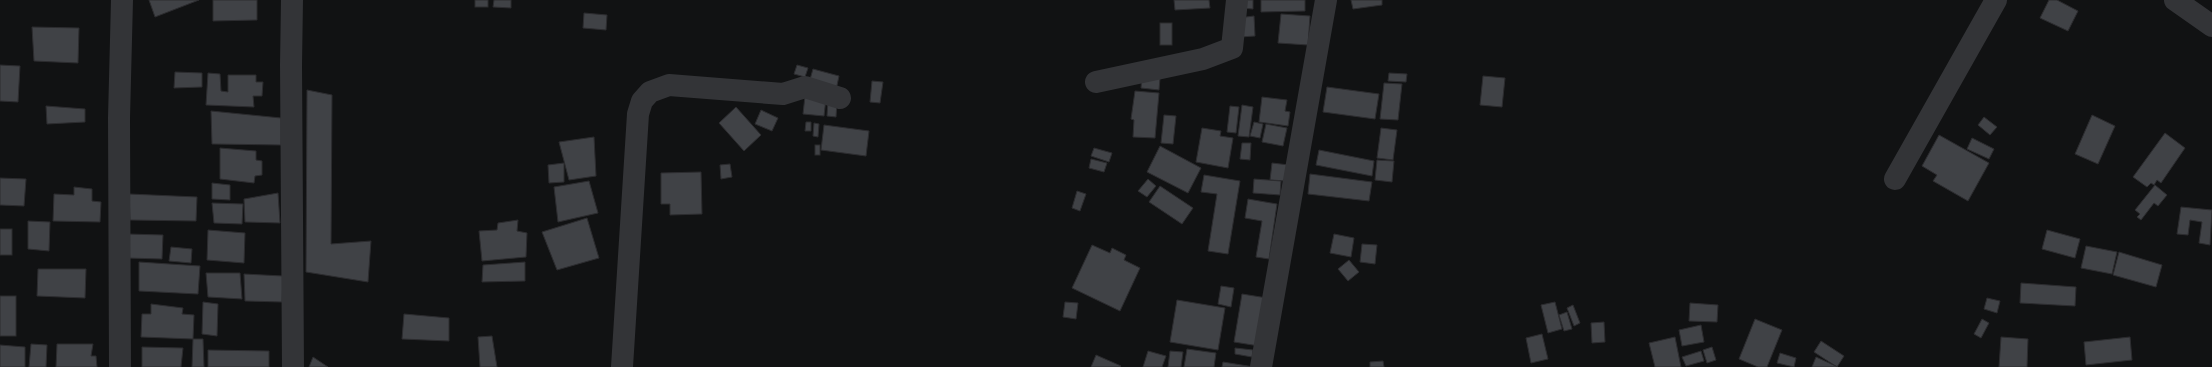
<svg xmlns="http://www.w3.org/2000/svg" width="2212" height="367" viewBox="0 0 2212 367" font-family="'Nunito Sans',sans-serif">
<rect width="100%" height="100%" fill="#111213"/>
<g fill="#404246" stroke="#2c2c2f">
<path d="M149,0H199L155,17Z"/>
<path d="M213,0H257V20L213,21Z"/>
<rect x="475" y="0" width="13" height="7"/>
<path d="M494,0H511V8L493,7Z"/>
<path d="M1174,0H1209L1210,8L1175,10Z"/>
<path d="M1242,0H1253V9L1241,8Z"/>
<path d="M1261,0H1305V11L1261,12Z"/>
<path d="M1351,0H1382V5L1353,9Z"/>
<path d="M2049,0H2057L2078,11L2068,31L2040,18Z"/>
<path d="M584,13L607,15L606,30L583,28Z"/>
<path d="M1281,14L1310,16L1308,45L1278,43Z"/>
<path d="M1254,16L1255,36L1240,37L1238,18Z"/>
<rect x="1160" y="23" width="12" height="22"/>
<path d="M32,27L79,28L78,63L34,61Z"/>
<path d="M0,65L20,66L18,102L0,101Z"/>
<path d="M797,65L808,68L805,77L794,74Z"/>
<path d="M813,69L839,76L836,90L809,83Z"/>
<path d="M175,72L202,73V87L174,88Z"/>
<path d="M208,73L220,74L221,91L228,92V75H256V82H263L262,96H253L254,107L206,105Z"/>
<path d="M1389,73L1407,74L1406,82L1388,81Z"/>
<path d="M1142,76L1160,78L1159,90L1141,88Z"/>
<path d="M1483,76L1505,78L1502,107L1480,105Z"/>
<path d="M872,81L883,82L880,103L870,102Z"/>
<path d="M1384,83L1402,84L1398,120L1380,119Z"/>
<path d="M1327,87L1379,94L1375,119L1323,112Z"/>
<path d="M307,90L332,95L331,244L371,241L368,282L306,272Z"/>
<path d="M1135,91L1159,93L1155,138L1133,137L1134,120L1131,119Z"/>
<path d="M805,96L826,98L824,116L803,114Z"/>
<path d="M1262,97L1287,100L1285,111L1290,112L1288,126L1259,122Z"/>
<path d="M828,101L837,102L836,117L827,116Z"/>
<path d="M1242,105L1253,107L1249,137L1238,136Z"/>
<path d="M46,106L85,109V122L47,124Z"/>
<path d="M1230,106L1239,107L1236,133L1227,132Z"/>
<path d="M736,107L761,135L744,151L719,123Z"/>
<path d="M761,110L778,118L772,131L755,124Z"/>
<path d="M211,111L281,118V145L212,144Z"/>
<path d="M1164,115L1176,116L1173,144L1161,143Z"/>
<path d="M2092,115L2115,126L2098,164L2075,154Z"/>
<path d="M1984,117L1997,127L1990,135L1978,125Z"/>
<path d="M806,122H811V131H805Z"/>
<path d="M1254,122L1263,124L1260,138L1250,136Z"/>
<path d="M814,123L819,124L818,137L813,136Z"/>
<path d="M1266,124L1287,128L1283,146L1262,142Z"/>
<path d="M824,125L869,131L866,156L821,150Z"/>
<path d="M1202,128L1221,131L1220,136L1233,138L1228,168L1196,162Z"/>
<path d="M1381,128L1397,130L1393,160L1377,158Z"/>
<path d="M2165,133L2185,148L2161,183L2157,180L2154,185L2151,183L2147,187L2133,177Z"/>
<path d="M1939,135L1989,163L1968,201L1933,181L1937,175L1922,166Z"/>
<path d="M594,137L596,176L569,180L559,142Z"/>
<path d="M1972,138L1994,149L1989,159L1967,149Z"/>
<path d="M1242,143H1251L1250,160L1240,159Z"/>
<rect x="815" y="145" width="5" height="10"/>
<path d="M1160,146L1201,168L1188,193L1147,172Z"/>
<path d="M220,148L256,151V160L262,161V175L255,176L254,183L220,179Z"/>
<path d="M1094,148L1112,153L1109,162L1091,156Z"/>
<path d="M1319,150L1374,161L1372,176L1316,165Z"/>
<path d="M1091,159L1107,163L1104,172L1089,168Z"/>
<path d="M1377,160L1394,161L1392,182L1375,180Z"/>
<path d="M564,163V182L549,183L548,165Z"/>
<path d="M1272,163L1289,165L1287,181L1270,180Z"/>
<path d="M730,164L732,177L721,179L720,165Z"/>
<path d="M701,172L702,214L670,215V204H661V173Z"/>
<path d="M1310,174L1372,182L1369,201L1308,194Z"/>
<path d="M1204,175L1240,181L1228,254L1208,251L1217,194L1201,192Z"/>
<path d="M0,178L26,179L24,206L0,205Z"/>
<path d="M1148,179L1156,186L1147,197L1138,191Z"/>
<path d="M1254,179L1281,181L1280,195L1253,193Z"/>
<path d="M589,181L598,213L558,222L554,187Z"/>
<path d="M212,183L230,185V200L212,199Z"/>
<path d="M2155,185L2167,195L2158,206L2154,203L2141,220L2137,217L2140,214L2135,210Z"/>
<path d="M1160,186L1193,208L1182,224L1149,202Z"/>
<path d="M74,187L92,189V201L101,202L100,222L53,221L54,194L74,195Z"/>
<path d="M1077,191L1086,194L1080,211L1072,208Z"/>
<path d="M278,193L280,223L245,222L244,199Z"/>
<path d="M129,194L197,197L196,221L130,220Z"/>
<path d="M1248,199L1277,204L1269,259L1256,257L1262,221L1245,218Z"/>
<path d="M212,203L243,204L242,224L214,223Z"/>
<path d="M2181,207L2212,210L2210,245L2199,243L2202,222L2190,220L2188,235L2177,234Z"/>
<path d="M587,218L599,258L557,270L542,232Z"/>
<path d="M518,220L517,231L527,233L526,257L482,261L479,231L497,230L498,223Z"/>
<path d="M28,221L50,222L49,251L28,249Z"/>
<rect x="0" y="229" width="12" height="26"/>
<path d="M208,230L245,233L244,263L207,260Z"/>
<path d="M2047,230L2080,239L2075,258L2042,249Z"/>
<path d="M127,234L163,235L162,259L127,258Z"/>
<path d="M1334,234L1354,238L1351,257L1330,253Z"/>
<path d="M1362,244L1377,245L1375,264L1360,262Z"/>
<path d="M1092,245L1110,253L1112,248L1126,255L1124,260L1140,268L1120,311L1072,288Z"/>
<path d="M2086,246L2117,252L2112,274L2081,268Z"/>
<path d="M171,247L192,249L191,263L169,261Z"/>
<path d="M2119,252L2162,265L2156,287L2113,275Z"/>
<path d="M1349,260L1359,272L1348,281L1338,269Z"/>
<path d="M139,262L200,266L198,294L139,291Z"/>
<path d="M525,262V281L482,282L483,265Z"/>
<path d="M38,269H86L85,298L37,296Z"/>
<path d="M206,273H240L242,299L208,297Z"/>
<path d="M244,274L283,276L282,302L245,301Z"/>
<path d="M2021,283L2076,287L2075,306L2020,303Z"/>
<path d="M1221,286L1234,288L1231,307L1218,304Z"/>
<path d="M1242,294L1267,298L1259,346L1234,342Z"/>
<rect x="0" y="296" width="16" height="40"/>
<path d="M1987,298L2000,301L1997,313L1984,309Z"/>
<path d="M1177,300L1225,308L1218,350L1170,342Z"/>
<path d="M203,302L218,304L217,336L202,334Z"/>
<path d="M1065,302L1078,303L1076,319L1063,317Z"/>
<path d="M1555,302L1562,329L1548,333L1541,305Z"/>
<path d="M1690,303L1718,305L1717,322L1689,321Z"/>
<path d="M151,304L183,308L182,314L194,315L193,339L141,337L142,314H151Z"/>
<path d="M1573,305L1580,323L1574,326L1567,308Z"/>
<path d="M1567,312L1572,329L1564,331L1559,315Z"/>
<path d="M404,314L449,318V341L402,339Z"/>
<path d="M1755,319L1782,330L1767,367H1758L1739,359Z"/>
<path d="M1982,319L1989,323L1981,338L1974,334Z"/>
<path d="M1604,322L1605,342L1592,343L1591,323Z"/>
<path d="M1701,325L1704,342L1682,346L1679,330Z"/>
<path d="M1542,334L1548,359L1531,363L1526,338Z"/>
<path d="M492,336L497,367H480L478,337Z"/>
<path d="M1675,337L1681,367H1655L1649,343Z"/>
<path d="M2001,337L2028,339L2027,367H1999Z"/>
<path d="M2130,337L2132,360L2086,365L2084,342Z"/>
<path d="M193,339H203L204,367H192Z"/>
<path d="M1821,341L1844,356L1837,367L1814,352Z"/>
<path d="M31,344L47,345L46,367H29Z"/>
<path d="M57,344H93L91,356H96L97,367H56Z"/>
<path d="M0,345L25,347V367H0Z"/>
<path d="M142,347L183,348L181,367H142Z"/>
<path d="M1712,347L1716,360L1707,363L1703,350Z"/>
<path d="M1235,348L1253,350L1252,357L1235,354Z"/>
<path d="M1187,349L1216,353L1214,367H1184Z"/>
<path d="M208,350L269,351V367H208Z"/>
<path d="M1148,351L1166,356L1162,367H1143Z"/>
<path d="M1170,351L1183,352L1181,367H1168Z"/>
<path d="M1701,351L1704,361L1686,366L1682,357Z"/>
<path d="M1780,353L1796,358L1794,367L1777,363Z"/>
<path d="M1096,355L1121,366L1120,367H1091Z"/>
<path d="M313,357L328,367H309Z"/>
<path d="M1816,357L1838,367H1812Z"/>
<path d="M1383,361L1384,367H1370V362Z"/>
<path d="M1223,362L1254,367H1222Z"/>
</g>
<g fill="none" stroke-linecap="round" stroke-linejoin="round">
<g stroke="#333437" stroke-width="22">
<path d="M292,0L291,65L293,367"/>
<path d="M2175,0L2212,26"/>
<path d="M1096,82L1203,59L1232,48L1237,0"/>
<path d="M1895,179L1996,0"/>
<path d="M120,367L119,118L122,0"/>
<path d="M622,367L638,114L642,101L650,92L669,85L783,94L805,87L840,98"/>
<path d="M1261,367L1326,0"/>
</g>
</g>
</svg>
